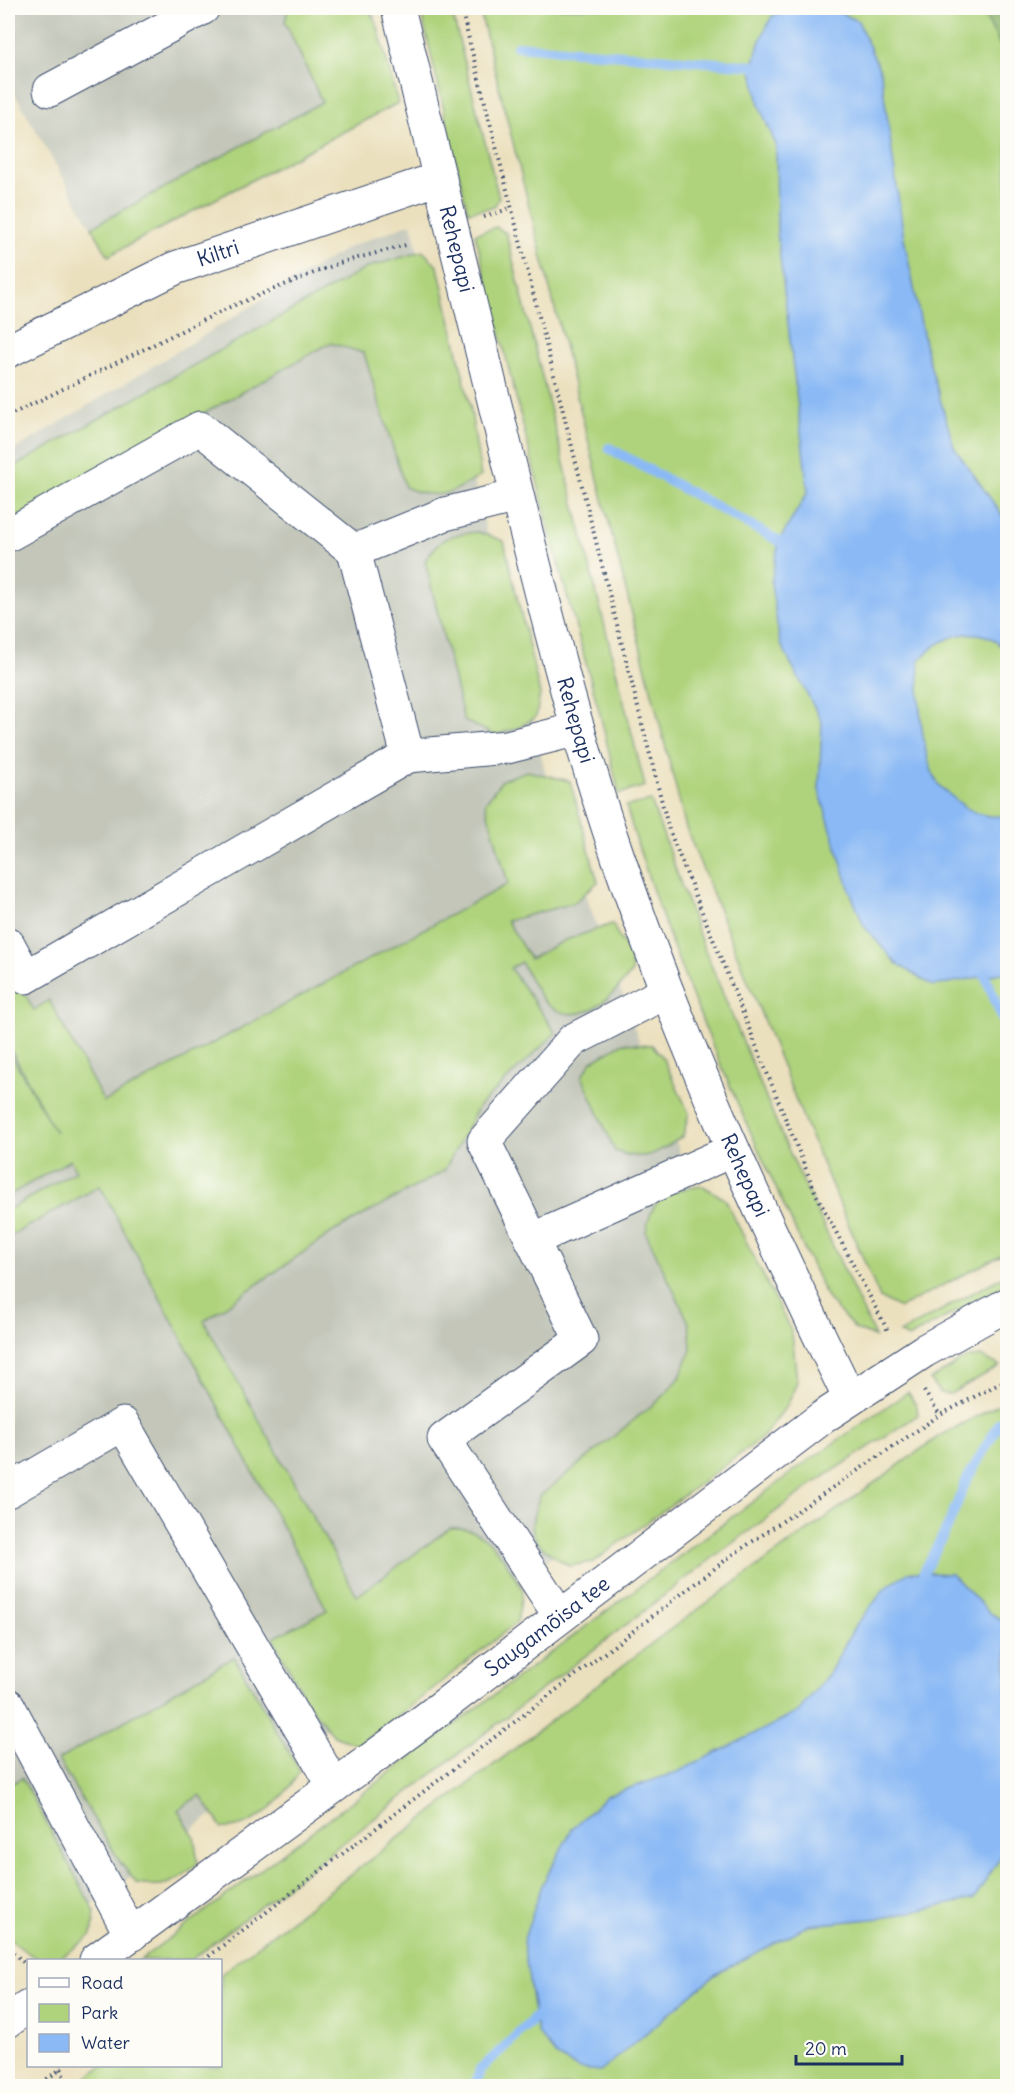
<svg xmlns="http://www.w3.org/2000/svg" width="1015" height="2094" viewBox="0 0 1015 2094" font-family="Delius,sans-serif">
<rect width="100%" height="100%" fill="#fdfcf7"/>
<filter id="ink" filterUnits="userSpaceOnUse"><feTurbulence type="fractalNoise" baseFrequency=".0167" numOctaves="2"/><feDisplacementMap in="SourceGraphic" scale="12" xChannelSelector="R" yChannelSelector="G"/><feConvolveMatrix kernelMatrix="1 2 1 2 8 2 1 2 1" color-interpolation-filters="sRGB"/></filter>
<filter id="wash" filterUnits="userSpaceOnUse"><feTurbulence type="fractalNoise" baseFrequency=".008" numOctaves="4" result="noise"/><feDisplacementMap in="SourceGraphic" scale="24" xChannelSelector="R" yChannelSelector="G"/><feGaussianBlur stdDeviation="1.35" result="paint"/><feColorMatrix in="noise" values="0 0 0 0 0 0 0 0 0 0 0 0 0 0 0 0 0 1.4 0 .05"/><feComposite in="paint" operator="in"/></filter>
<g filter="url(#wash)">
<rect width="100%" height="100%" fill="#ebe0bd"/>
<g fill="#c3c6b9">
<path d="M8,8H373L398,103L103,247L8,82Z"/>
<path d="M411,223L554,808L717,1254L762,1397L48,1939L8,1924V1196L70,1160L8,1049V454L349,247Z"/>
</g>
<g fill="#afd37c" stroke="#65816d" stroke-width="1.5">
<path d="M288,8H368L377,24L398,103L108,256L92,227L322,102L285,22Z"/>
<path d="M420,8H451L499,198L494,207L468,212Z"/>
<path d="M479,8H981L1007,58V1252L900,1308L880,1298L808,1130L686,828Z"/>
<path d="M496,227L506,233L645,786L619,794L600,714L551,537L475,234Z"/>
<path d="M423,251L438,267L470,405L481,476C452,493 438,502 405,487L364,353L330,343L8,523V470L368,267Z"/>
<path d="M478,532L504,541L540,694L536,717L518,728L495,735L464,721L425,561C440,537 450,534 478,532Z"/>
<path d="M527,771L570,781L598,882L574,903L507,921L530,959L563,941L612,924L630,957L632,972C612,997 582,1030 548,1005C539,999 527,972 521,962L510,968L556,1033L479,1106L444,1171L333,1232L204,1321L357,1596L450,1528C488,1524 506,1562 523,1590L517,1622L383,1728L357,1745L334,1736L308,1704L273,1638L327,1610L100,1186L8,1237V1210L76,1171L70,1160L8,1196V1049L55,1132L8,1044V963L34,1010L49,1000L104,1102L508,884L485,803L502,780Z"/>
<path d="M651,801L702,943L782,1136L875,1337L855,1329L827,1298C752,1138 675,975 626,806Z"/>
<path d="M623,1043L652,1045L663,1058L689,1113L683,1136C657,1153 646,1163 615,1151L582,1076L592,1061Z"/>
<path d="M703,1186L725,1199L792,1333L797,1382L788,1404L762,1438L593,1562L569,1566C535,1544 523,1538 540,1496L661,1398L679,1379L691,1350L689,1323L646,1233C651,1195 668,1190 703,1186Z"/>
<path d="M1007,1274V1284L908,1338L900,1333Z"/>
<path d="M981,1356L1000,1366L950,1394L940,1393L930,1380L964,1359Z"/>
<path d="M908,1392L917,1407L918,1415L816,1482L715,1556L191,1960H140L799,1467Z"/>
<path d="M1007,1400V2086H89L85,2079L102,2066H220L221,1974L668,1631L938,1437Z"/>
<path d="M234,1657L300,1771C285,1797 254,1831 222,1828L200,1795L178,1810L194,1836L198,1863C177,1882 166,1889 137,1884L120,1862L58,1760Z"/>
<path d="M22,1778L95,1912L92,1935C50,1965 51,1972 8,1938V1785Z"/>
</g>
<path fill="#8bb56c" stroke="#537265" stroke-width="1.5" d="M981,8H1007V58Z"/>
<g fill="#8ab9f5" stroke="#5274aa" stroke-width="1.5">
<path d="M816,8L833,9L858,21L881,73L904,238L927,354L954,447L1007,522V652C1002,648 995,639 989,637C961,627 936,642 919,660C918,692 920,760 940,786C945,792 954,798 961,804C973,814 992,819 1007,815V972L933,986L896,963L864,926L850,891L819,790L822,722L780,643L771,583L779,541L808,492L777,231L776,145L759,105L752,70L759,43L772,16L790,9Z"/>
<path d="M909,1572L952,1574L990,1613L1007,1623V1847L974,1899L882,1918L809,1925L716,1974L601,2071L580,2069L557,2057L537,2032L523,1942L542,1885L572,1829L606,1796L680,1771L798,1712L830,1672L854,1628L885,1588Z"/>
</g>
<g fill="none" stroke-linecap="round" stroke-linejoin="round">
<g stroke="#8ab9f5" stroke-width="10">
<path d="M517,46L765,67"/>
<path d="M609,448L790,547"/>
<path d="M981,965L1008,1033"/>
<path d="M917,1585L948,1526L966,1481L1000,1422"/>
<path d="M475,2086L480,2070L545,2008"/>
</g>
</g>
</g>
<g filter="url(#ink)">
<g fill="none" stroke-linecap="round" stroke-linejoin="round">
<defs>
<g id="minor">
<path id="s1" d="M398,8C435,160 472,313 510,466C542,597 574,729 618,857C681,1044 764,1222 850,1399"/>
<path d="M50,90L203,8"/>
<path id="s2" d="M8,351L175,268L440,178"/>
<path d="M8,535L200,428L354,551L408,756L26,977L8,944"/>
<path d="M354,551L445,514L517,496"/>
<path d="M408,756L507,747L578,729"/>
<path d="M532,1240L733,1150"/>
<path d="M8,1491L123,1424L334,1786"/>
<path d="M560,1616L444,1439L581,1340L484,1141L573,1040L666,992"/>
<path d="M8,1705L131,1935"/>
<path id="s3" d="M96,1960L422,1722L823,1417L924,1351L1008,1304"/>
<path d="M8,2021L28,2007"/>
</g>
</defs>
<use href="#minor" stroke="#3a4a6c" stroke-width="35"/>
<g stroke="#3a4a6c" stroke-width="4" stroke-dasharray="1.5 4.5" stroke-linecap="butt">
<path d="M461,8L669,830L816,1194L889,1333"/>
<path d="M484,217L511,208"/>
<path d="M8,416L232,306L339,263L406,245"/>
<path d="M924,1391L940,1415"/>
<path d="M8,1951L13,1952L28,1967"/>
<path d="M204,1960L731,1556L940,1415L1008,1379"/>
<path d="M60,2069L69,2086"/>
<path d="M37,2086L65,2066"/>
</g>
<use href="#minor" stroke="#fff" stroke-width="33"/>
</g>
</g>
<g text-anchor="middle" stroke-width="4.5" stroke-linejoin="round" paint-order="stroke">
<g font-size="21" fill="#1b2f5e" stroke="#fdfcf7">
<text dy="7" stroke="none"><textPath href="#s1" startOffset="248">Rehepapi</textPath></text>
<text dy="7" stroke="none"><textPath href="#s2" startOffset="232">Kiltri</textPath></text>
<text dy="7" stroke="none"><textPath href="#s1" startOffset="734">Rehepapi</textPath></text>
<text dy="7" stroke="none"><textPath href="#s1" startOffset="1220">Rehepapi</textPath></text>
<text dy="7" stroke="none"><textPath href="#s3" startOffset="561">Saugamõisa tee</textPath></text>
</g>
</g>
<rect width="1015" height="2094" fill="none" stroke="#fdfcf7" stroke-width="30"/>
<rect x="27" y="1959" width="195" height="108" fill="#fdfcf7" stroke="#a3aaba" stroke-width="1.5"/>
<rect x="39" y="1978" width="30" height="9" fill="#ffffff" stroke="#a3aaba" stroke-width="1.5"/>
<text x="81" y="1989" font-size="18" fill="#1b2f5e">Road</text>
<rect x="39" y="2004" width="30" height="18" fill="#afd37c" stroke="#a3aaba" stroke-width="1.5"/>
<text x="81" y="2019" font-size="18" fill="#1b2f5e">Park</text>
<rect x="39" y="2034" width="30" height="18" fill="#8ab9f5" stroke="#a3aaba" stroke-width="1.5"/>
<text x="81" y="2049" font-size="18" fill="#1b2f5e">Water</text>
<path d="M796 2055v9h106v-9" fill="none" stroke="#1b2f5e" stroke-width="3"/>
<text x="805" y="2055" font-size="18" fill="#1b2f5e" stroke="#fdfcf7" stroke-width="4.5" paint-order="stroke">20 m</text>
</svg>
